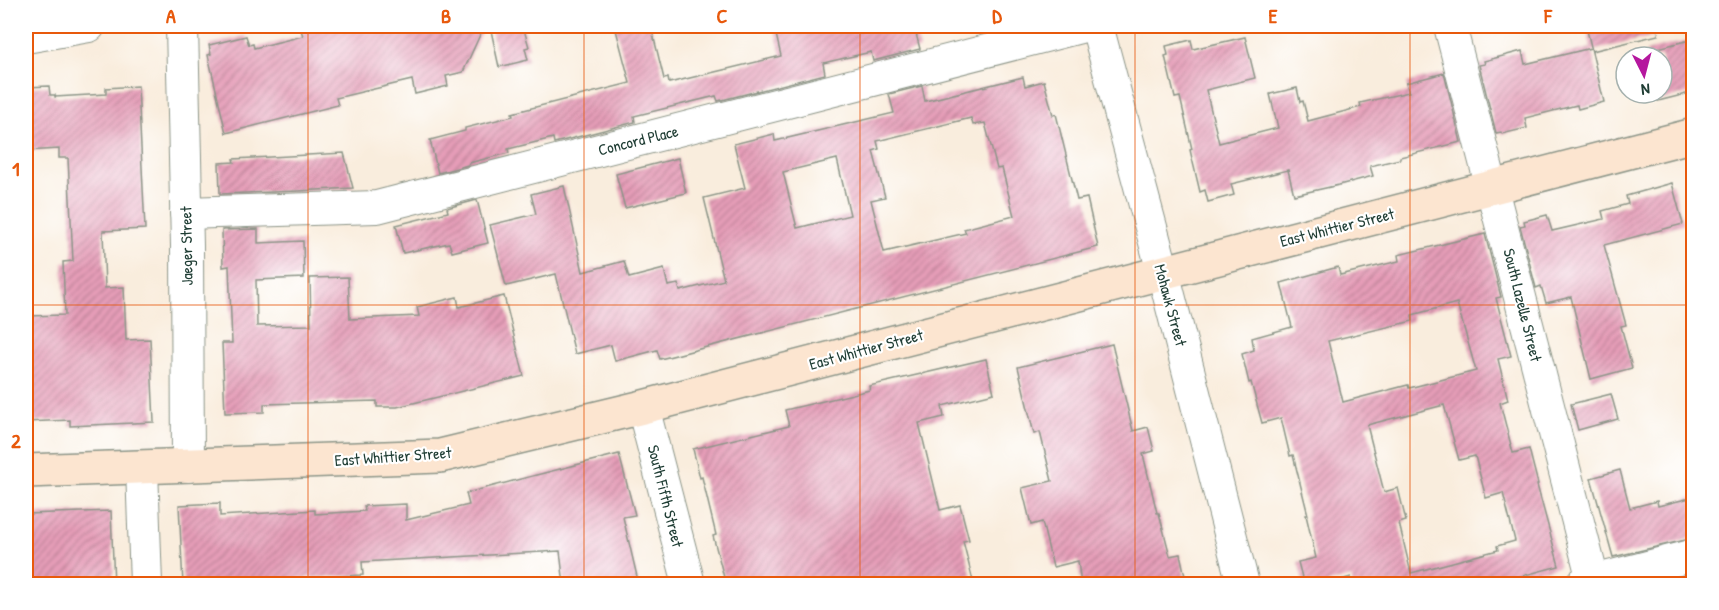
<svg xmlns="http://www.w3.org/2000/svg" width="1719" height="610" viewBox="0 0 1719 610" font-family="'Patrick Hand',sans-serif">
<defs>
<pattern id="building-hatch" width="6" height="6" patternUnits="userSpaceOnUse" patternTransform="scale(1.5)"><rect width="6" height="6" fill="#e69db8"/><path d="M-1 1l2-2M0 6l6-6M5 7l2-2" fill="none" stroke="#ba8196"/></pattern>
</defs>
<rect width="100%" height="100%" fill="#fff"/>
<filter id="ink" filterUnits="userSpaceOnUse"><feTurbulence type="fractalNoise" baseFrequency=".0167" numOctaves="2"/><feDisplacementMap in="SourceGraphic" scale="12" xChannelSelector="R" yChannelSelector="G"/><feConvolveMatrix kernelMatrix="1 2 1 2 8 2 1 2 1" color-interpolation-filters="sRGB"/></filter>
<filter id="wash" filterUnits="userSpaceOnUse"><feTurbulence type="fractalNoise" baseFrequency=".008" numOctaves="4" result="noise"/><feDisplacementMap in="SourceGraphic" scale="24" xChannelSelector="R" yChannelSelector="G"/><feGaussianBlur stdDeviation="1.35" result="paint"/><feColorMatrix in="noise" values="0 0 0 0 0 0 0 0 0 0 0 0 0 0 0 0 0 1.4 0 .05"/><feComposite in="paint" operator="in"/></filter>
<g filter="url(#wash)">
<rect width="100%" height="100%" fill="#f9eddd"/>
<g id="blocks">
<g fill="url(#building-hatch)" fill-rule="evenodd">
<path d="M319,26H484L463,72L446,76L448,86L415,94L412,80L336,98L338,105L226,133L208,55L211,54L209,45L246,36L249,45L253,44L254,48L303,36L301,30Z"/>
<path d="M490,26H523L529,47L525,48L528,60L499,67Z"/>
<path d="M615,26H651L664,79L668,78L669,83L781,56L775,30L794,26H814L815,32L839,26H914L920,49L873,61L871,52L823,63L825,74L718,101L716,96L634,116L635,122L554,143L553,138L508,149L509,153L469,163L468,165L438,173L430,140L465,131V128L513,116L512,113L630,83Z"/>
<path d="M1586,26H1657L1658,35L1592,51Z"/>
<path d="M1245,37L1255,78L1206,90L1219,143L1278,128L1270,94L1297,88L1300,102L1303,101L1308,121L1361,107L1360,103L1409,92L1406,83L1444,73L1461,142L1400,157V159L1370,166L1373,176L1339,185L1294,195L1288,170L1231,184L1234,195L1208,202L1205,190L1200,192L1190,150L1192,149L1180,97L1175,98L1165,56L1168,55L1166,46L1191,40L1193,49Z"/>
<path d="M1694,39V92L1658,101L1656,93H1662V57H1647L1646,51Z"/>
<path d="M1591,48L1604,102L1578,109L1577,105L1525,118L1527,128L1502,134L1501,132L1496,133L1479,65L1485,64L1484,61L1522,51L1525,64Z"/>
<path d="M1023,77L1025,86L1044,81L1053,115L1056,114L1077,200L1087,198L1098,247L660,359L657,350L615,361L611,345L575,354L556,274L506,286L490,225L536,214L531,194L564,186L583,272L624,261L629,278L664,269L668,286L678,284L680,291L724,280L704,198L745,188L734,144L774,134L775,141L894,113L889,94L922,86L925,101ZM971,118L973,125L985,123L997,169L1002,168L1014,216L964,229L966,233L884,252L871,200L885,197L873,151L879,149L877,141ZM837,159L850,215L797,228L783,172Z"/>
<path d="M49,86L50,95H55V97L106,94V88L138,86L145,229L103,231L105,288L124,287L126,340L150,339L154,422L70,426V420L26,422V316L65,315L63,262L73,261L68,158H59V149L26,151V87Z"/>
<path d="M344,153L353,188L298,191L220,194L219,163L234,162L233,159Z"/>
<path d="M678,158L686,193L625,208L616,174Z"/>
<path d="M1672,183L1683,224L1604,245L1626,325L1621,326L1632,368L1591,379L1571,297L1546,303L1541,286L1536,288L1520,226L1525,225L1524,221L1547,215L1552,231L1604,219L1602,211L1628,204L1626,196Z"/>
<path d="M477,200L488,243L452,252L449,243L403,253L396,225L448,212L447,208Z"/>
<path d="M258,229V243L303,241L304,278L256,280L257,326L311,325L310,278L348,277L350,319L419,316L417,307L457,297L459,307L504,296L524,376L397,407H377V401L264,404V412L225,413L222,343H232L229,266L223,267L222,230Z"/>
<path d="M1485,234L1501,297L1496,298L1511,356L1498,359L1508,400L1500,403L1513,453L1529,449L1538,484L1537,485L1559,566L1488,585H1353L1351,577L1323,585H1304L1298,562L1316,558L1306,515H1308L1293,455L1290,456L1281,418L1262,423L1251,382L1249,383L1242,354L1254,350L1252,338L1292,327L1281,283L1338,267L1340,275L1399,261L1398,255ZM1457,303L1476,371L1409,388L1408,385L1343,402L1328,341L1413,321L1412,315ZM1444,405L1459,460L1475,456L1486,498L1503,493L1515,541L1497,546L1498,550L1411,573L1399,523L1406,521L1398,488L1384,492L1367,425Z"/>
<path d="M1112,344L1133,431L1148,427L1154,451L1143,454L1157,513H1159L1170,556L1180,554L1187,585H1081L1078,561L1053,567L1042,522L1031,525L1022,488L1052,481L1040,432L1034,434L1018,367Z"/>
<path d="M986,359L994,393L942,406L944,417L919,423L940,510L960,505L969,540L963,541L973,581L958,585H726L713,536L716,535L702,477L700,478L693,449L789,426L785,410L870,390L869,386Z"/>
<path d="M1611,394L1618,419L1578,430L1571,404Z"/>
<path d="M619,454L635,515L623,517L639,585H564L560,551L362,562L363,575L291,579L292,584L183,585L179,505L220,503V516L315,510V514L365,511L364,506L406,504V520L469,505L466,493Z"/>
<path d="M1620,470L1630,508L1657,501L1658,506L1694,497V538L1613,557L1591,478Z"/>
<path d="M111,511L114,585H26V514Z"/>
<path d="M1694,574V585H1652Z"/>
</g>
</g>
</g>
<g filter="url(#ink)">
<use href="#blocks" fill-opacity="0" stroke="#8c9588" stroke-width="1.5"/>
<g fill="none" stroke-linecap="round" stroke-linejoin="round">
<defs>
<g id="street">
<path d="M182,26L187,246L188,466"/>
<path d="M1097,26L1163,272L1243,584"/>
<path d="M1450,26L1594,584"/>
<path d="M26,37L89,26"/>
<path d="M186,213L377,207L1084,26"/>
<path d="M643,407L689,584"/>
<path d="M142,468L146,584"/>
<path d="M1582,584L1694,555"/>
</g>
<path id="secondary" d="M26,471L440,456L643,407L1694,135"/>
</defs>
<use href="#street" stroke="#8c9588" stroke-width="34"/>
<use href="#secondary" stroke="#8c9588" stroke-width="36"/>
<use href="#street" stroke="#fff" stroke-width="32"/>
<use href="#secondary" stroke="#fce5d0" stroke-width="33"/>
</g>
</g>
<path fill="none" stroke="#e8590c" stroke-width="1.5" stroke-opacity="0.55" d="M308,26V584M584,26V584M860,26V584M1135,26V584M1410,26V584M26,305H1694"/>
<g text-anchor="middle" stroke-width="4.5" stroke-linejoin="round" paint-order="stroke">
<g font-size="16" fill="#1f3d34" stroke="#fff">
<text transform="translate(638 140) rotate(-14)" y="6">Concord Place</text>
<text transform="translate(1337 227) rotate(-14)" y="6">East Whittier Street</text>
<text transform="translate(186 246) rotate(-91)" y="6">Jaeger Street</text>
<text transform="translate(1171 305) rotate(75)" y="6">Mohawk Street</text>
<text transform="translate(1523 305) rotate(76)" y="6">South Lazelle Street</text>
<text transform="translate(866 349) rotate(-15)" y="6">East Whittier Street</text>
<text transform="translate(393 456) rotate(-4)" y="6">East Whittier Street</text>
<text transform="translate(666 496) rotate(76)" y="6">South Fifth Street</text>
</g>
</g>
<rect width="1719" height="610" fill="none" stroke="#fff" stroke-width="66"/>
<g transform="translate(1644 75) rotate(174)"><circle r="28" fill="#ffffff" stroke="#a5b1ae" stroke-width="1.5"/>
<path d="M0-4.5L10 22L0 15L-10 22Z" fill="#b5179e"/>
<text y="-9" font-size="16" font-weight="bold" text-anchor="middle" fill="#1f3d34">N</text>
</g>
<rect x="33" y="33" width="1653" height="544" fill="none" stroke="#e8590c" stroke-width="2"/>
<g font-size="20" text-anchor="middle" font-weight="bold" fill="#e8590c">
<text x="171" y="23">A</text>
<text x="446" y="23">B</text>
<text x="722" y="23">C</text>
<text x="997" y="23">D</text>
<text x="1273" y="23">E</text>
<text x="1548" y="23">F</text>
<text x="16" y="176">1</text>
<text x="16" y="448">2</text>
</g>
</svg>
